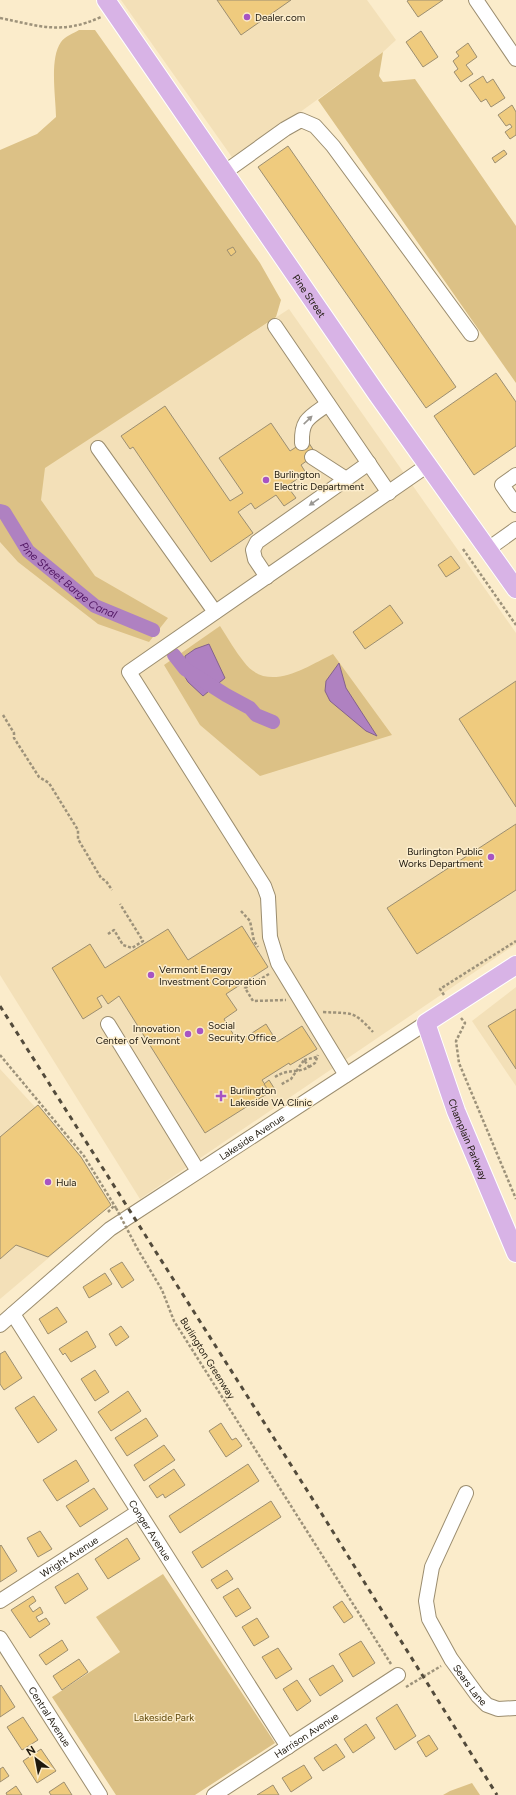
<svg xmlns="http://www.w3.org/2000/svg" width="516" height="1795" viewBox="0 0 516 1795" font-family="Figtree,sans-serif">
<rect width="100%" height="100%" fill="#fbeccb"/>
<g fill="#f3e0b8">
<path d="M121,0H367L396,40L383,52L234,160Z"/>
<path d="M289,309L516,633V944L140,1199L0,975V497L147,400Z"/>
<path d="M516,987V1086L472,1021Z"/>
<path d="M0,1069L81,1157L111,1205L0,1299Z"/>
</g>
<g fill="#dcc186">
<path d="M79,30H95L260,263L281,300L276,317L45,468L41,500L95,576L168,618L149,642L98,624L18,562L0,542V150L37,134L56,117C56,98 49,59 61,42C64,37 74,33 79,30Z"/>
<path d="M383,52L379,76L383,82L415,79L516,226V383L318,100Z"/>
<path d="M220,626C228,638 235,651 244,662C268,694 306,667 333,654L392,735L260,776L200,725L164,665Z"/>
<path d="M163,1574L275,1743L195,1795H116L52,1697L120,1652L96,1617Z"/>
<path d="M472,1783L480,1795H443L450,1791Z"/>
</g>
<g fill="#af81c1" stroke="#84628b">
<path d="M209,644L225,678L203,696L188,682L179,667L185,663V656L195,649Z"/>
<path d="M339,663L346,688L377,736L366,731L330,701L325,691L326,681Z"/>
</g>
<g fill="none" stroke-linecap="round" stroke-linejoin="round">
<g stroke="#af81c1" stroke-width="14">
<path id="s1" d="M0,511L4,512L28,551L95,606L153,630"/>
<path d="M174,655L185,669L226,695L250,708L256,715L273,722"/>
</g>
</g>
<g fill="#efcb7e" stroke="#9c8e70">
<path d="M217,0H291L241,35Z"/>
<path d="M409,0H443L418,17L407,1Z"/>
<path d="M421,31L438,57L423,67L406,42Z"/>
<path d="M468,43L477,57L466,65L473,74L461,82L454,72L458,69L453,61L459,56L456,52Z"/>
<path d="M483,76L487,83L493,79L505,98L491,107L486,99L481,102L469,85Z"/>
<path d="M512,105L516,112V135L510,139L505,132L512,127L510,124L506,126L498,115Z"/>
<path d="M288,146L456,387L426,408L258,167Z"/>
<path d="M504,150L507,154L495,163L492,158Z"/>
<path d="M233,247L236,252L231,256L227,250Z"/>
<path d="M496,373L516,402V446L474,475L434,416Z"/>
<path d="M165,406L230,501L243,493L219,458L271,423L290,451L307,440L316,454L301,465L306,473L287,486L296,498L284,506L276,495L255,509L251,503L238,512L253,533L211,562L133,447L130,449L121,436Z"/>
<path d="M451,556L460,568L446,577L438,565Z"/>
<path d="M390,605L403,623L365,649L353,632Z"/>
<path d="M516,681V807L459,719Z"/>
<path d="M516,824V890L417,954L387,908Z"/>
<path d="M242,926L268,967L226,994L237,1010L224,1019L238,1042L266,1024L277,1042L302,1026L317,1049L290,1065L289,1063L262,1080L270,1092L205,1133L119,996L108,1004L102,995L97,998L102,1007L83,1019L52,968L90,944L105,968L168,929L188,960Z"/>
<path d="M516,1009V1069L488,1026Z"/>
<path d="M269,1080L274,1088L269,1091L264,1084Z"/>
<path d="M38,1105L81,1157L111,1205L48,1257L16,1245L0,1259V1137Z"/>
<path d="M122,1262L134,1280L122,1288L110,1269Z"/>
<path d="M105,1273L112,1284L89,1298L83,1287Z"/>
<path d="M57,1307L67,1322L48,1334L39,1319Z"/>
<path d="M121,1326L129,1337L116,1346L109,1334Z"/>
<path d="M87,1331L96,1347L71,1362L65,1353L63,1355L59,1349Z"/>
<path d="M5,1351L22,1378L4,1390L0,1384V1354Z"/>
<path d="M95,1370L109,1392L95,1401L81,1379Z"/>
<path d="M128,1391L141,1411L111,1431L98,1412Z"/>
<path d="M34,1396L57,1430L38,1443L15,1408Z"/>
<path d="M146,1418L158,1436L127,1456L115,1438Z"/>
<path d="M221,1423L232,1440L236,1438L242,1446L226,1457L209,1431Z"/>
<path d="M164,1445L175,1460L144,1481L134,1465Z"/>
<path d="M76,1460L89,1481L57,1501L43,1480Z"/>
<path d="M248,1464L259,1481L180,1533L169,1516Z"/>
<path d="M174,1469L185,1485L165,1498L163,1494L157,1498L149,1486Z"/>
<path d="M94,1488L108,1509L80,1527L66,1506Z"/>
<path d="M271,1501L281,1517L202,1568L192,1552Z"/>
<path d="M40,1531L52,1549L38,1557L27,1538Z"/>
<path d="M127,1538L140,1559L108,1579L95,1559Z"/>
<path d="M1,1545L17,1571L0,1582V1546Z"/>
<path d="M227,1570L233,1579L217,1589L211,1580Z"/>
<path d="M78,1573L88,1589L65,1604L55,1587Z"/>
<path d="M238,1588L251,1608L236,1617L223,1597Z"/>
<path d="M33,1596L36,1601L29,1606L33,1612L40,1607L43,1613L36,1617L39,1622L46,1618L50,1624L30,1638L11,1610Z"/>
<path d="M342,1601L353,1617L344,1623L333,1607Z"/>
<path d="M257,1618L269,1637L254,1646L242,1627Z"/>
<path d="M62,1640L68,1650L46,1665L39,1655Z"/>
<path d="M361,1641L375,1663L353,1677L339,1654Z"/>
<path d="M278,1648L292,1669L276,1679L262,1657Z"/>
<path d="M79,1659L88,1672L62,1690L53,1676Z"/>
<path d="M333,1665L343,1681L320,1696L309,1679Z"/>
<path d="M297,1680L311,1701L297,1711L283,1689Z"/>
<path d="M1,1685L15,1707L0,1717V1686Z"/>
<path d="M397,1704L416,1736L395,1750L376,1718Z"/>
<path d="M23,1717L38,1740L22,1750L7,1727Z"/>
<path d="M366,1724L375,1738L353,1753L344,1739Z"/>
<path d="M429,1735L438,1749L426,1757L417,1742Z"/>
<path d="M336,1744L345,1757L323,1771L314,1758Z"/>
<path d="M41,1749L56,1771L37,1783L23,1761Z"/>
<path d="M304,1765L312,1778L291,1792L282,1778Z"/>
<path d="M3,1767L9,1776L0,1782V1769Z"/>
<path d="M64,1782L72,1795H51L49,1792Z"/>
<path d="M273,1785L279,1795H257Z"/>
<path d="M16,1786L22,1795H7L6,1793Z"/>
</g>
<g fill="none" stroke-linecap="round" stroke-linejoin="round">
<defs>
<g id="minor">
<path d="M476,0L516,59"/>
<path d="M225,172L285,129L301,120L315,126L333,146L471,334"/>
<path d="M275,326L389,493"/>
<path d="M302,443C301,419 310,417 328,404"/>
<path d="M98,448L215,612"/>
<path d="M312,457L346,479"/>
<path d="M516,475L502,485L516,505"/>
<path d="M488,549L516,529"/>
<path d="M267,577L255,559L253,550L257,542L369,463"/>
<path d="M108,1024L198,1171"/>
<path d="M346,1075L278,963L270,937L268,897L264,886L129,672L428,465"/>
<path id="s2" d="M13,1314L288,1747"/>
<path id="s3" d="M0,1325L110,1229L426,1023"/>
<path id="s4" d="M466,1493L432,1567L426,1601L429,1619L451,1659L478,1696L487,1705L498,1709L516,1708"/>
<path id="s5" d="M0,1601L138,1512"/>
<path id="s6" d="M0,1638L100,1795"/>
<path id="s7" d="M214,1795L398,1675"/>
</g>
<g id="major">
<path id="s8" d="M106,0L377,394L516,589"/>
<path id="s9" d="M516,965L426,1023L456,1111L516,1253"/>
</g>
</defs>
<use href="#minor" stroke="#9b8d6f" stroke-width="16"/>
<use href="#major" stroke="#fff" stroke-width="20"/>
<g stroke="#9d927a" stroke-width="2.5" stroke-dasharray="3 2" stroke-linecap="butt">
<path d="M0,18C40,26 61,35 101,17"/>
<path d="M463,549L516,625"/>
<path d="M3,715L14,733V738L39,777L49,783L78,830V839L101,878L106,881L112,890"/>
<path d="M241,911L250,921L254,941L258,947"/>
<path d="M108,934L114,930L123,945L132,948L143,941L120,904"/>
<path d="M269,974L245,988L253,1001L286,1000"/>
<path d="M444,995L440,989L516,941"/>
<path d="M323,1012C352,1014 352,1009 373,1032"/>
<path d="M461,1018L465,1023L456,1041L459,1063L516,1199"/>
<path d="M0,1055L84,1156L116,1208"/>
<path d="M304,1060L317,1057"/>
<path d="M309,1067L315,1063L318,1055"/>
<path d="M275,1077C289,1068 296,1074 309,1067L304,1060L291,1079L280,1085"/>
<path d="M108,1212L115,1205"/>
<path d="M137,1248L162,1290L174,1321L391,1664"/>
<path d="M406,1687L441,1666"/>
</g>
<use href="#minor" stroke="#fff" stroke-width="14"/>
<use href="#major" stroke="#d8b3e6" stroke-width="18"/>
<path stroke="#534b3b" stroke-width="3" stroke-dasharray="5 5" stroke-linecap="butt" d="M0,1006L310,1495L497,1795"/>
<path stroke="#9d927a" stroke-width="2.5" stroke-dasharray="3 2" stroke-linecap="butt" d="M116,1208L137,1248"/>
</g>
<defs><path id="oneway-solid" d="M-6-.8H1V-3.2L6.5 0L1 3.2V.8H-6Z"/></defs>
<g fill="#9a9792">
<use href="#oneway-solid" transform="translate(308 420) rotate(-44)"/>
<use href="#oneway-solid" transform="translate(314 502) rotate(145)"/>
</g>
<g fill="#a754c3" stroke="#fbeccb" stroke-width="1.5">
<circle cx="247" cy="17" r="4"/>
<circle cx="266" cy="480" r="4"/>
<circle cx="491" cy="857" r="4"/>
<circle cx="151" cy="975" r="4"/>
<circle cx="200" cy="1031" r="4"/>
<circle cx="188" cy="1034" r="4"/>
<path d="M219 1090h4v4h4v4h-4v4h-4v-4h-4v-4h4z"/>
<circle cx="48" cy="1182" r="4"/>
</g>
<g text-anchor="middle" stroke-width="3" stroke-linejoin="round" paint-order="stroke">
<g font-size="10" fill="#1e180d" stroke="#fbeccb" text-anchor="start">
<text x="255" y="21">Dealer.com</text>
<text x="274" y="478">Burlington<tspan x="274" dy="12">Electric Department</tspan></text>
<text x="483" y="855" text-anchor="end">Burlington Public<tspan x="483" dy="12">Works Department</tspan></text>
<text x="159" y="973">Vermont Energy<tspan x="159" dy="12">Investment Corporation</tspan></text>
<text x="208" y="1029">Social<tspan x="208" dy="12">Security Office</tspan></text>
<text x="180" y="1032" text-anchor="end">Innovation<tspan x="180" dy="12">Center of Vermont</tspan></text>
<text x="230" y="1094">Burlington<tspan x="230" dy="12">Lakeside VA Clinic</tspan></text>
<text x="56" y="1186">Hula</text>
</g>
<g font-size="10" fill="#1e180d" stroke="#fbeccb">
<text dy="4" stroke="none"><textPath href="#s8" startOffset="359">Pine Street</textPath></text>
<text dy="4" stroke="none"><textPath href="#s3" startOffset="315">Lakeside Avenue</textPath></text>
<text dy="4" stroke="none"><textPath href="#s9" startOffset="231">Champlain Parkway</textPath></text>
<text transform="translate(208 1358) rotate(58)" y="4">Burlington Greenway</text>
<text dy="4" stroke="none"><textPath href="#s2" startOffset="256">Conger Avenue</textPath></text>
<text dy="4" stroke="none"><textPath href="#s5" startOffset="82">Wright Avenue</textPath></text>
<text dy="4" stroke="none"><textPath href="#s4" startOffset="212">Sears Lane</textPath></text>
<text dy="4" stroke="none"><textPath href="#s6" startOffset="93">Central Avenue</textPath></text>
<text dy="4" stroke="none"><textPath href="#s7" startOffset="110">Harrison Avenue</textPath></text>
</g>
<g font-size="10" fill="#5f4809" stroke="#fbeccb">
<text x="164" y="1721">Lakeside Park</text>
</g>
<g font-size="11" font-style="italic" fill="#511663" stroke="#fbeccb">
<text dy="4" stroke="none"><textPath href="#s1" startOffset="100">Pine Street Barge Canal</textPath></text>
</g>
</g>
<g transform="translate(36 1759) rotate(328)" stroke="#fbeccb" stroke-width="3" paint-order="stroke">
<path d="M0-3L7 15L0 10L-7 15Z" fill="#1e180d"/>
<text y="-6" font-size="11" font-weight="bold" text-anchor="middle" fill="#1e180d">N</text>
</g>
</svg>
